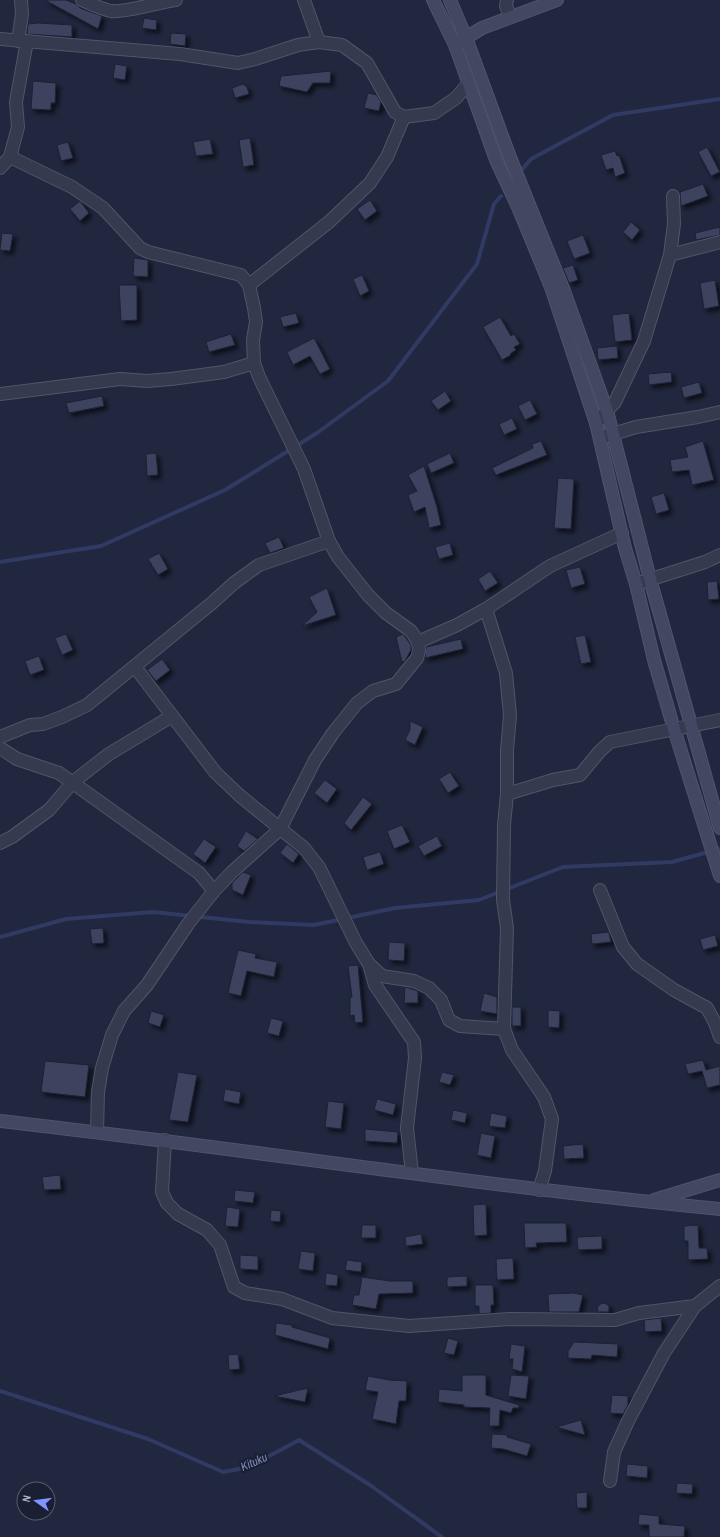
<svg xmlns="http://www.w3.org/2000/svg" width="720" height="1537" viewBox="0 0 720 1537" font-family="'Archivo Narrow',sans-serif">
<defs>
<filter id="shadow"><feDropShadow dx="3.5" dy="3.5" stdDeviation="2" flood-color="#0009"/></filter>
</defs>
<rect width="100%" height="100%" fill="#21273e"/>
<g fill="none" stroke-linecap="round" stroke-linejoin="round">
<g stroke="#303a63" stroke-width="4">
<path d="M519,173L531,159L613,115L720,99"/>
<path d="M0,562L101,546L225,490L317,433L388,381L477,264L494,204L501,196"/>
<path d="M0,937L66,919L153,912L249,922L314,925L395,908L479,900L563,867L672,862L719,849"/>
<path d="M0,1391L148,1439L223,1472L249,1467L299,1440L370,1485L442,1537"/>
</g>
</g>
<g fill="#3d435f" stroke="#1c2135" filter="url(#shadow)">
<path d="M45,0H66L76,4L80,8L102,16L98,29Z"/>
<path d="M144,18L157,20L156,30L142,28Z"/>
<path d="M38,23L72,25V37L27,34L28,24Z"/>
<path d="M171,33L186,34L185,46L170,44Z"/>
<path d="M115,64L127,66L125,80L113,78Z"/>
<path d="M331,71L330,83H313L307,92L279,86L281,76Z"/>
<path d="M33,81L56,83L55,103H51V110L31,109Z"/>
<path d="M243,84L247,87L249,94L235,98L232,88Z"/>
<path d="M368,93L377,95L381,102L379,111L364,108Z"/>
<path d="M250,138L254,165L243,167L239,140Z"/>
<path d="M210,139L213,154L196,156L193,142Z"/>
<path d="M68,142L73,158L61,161L57,145Z"/>
<path d="M707,147L720,172L711,176L698,152Z"/>
<path d="M615,151L617,156L619,155L625,173L615,177L613,168L606,170L601,155Z"/>
<path d="M703,184L708,196L681,206L680,192Z"/>
<path d="M370,200L377,211L365,220L357,209Z"/>
<path d="M80,201L89,213L80,221L70,209Z"/>
<path d="M631,222L640,230L632,240L623,232Z"/>
<path d="M720,227V235L696,240L695,233Z"/>
<path d="M2,233L13,234L10,251L0,250Z"/>
<path d="M583,235L590,253L574,259L567,241Z"/>
<path d="M134,258L148,260V277L133,276Z"/>
<path d="M573,265L578,280L569,283L563,268Z"/>
<path d="M362,275L369,291L360,296L353,279Z"/>
<path d="M715,280L719,306L704,309L700,283Z"/>
<path d="M119,285H137V320L121,321Z"/>
<path d="M296,313L299,323L283,327L280,317Z"/>
<path d="M629,313L632,340L615,342L612,315Z"/>
<path d="M500,317L511,336L514,334L520,344L514,347L516,350L510,354L511,355L502,360L483,327Z"/>
<path d="M231,334L235,345L209,352L206,342Z"/>
<path d="M314,338L330,369L320,374L310,356L293,365L287,352Z"/>
<path d="M617,346L618,358L598,360L597,348Z"/>
<path d="M671,372L672,382L649,385L648,374Z"/>
<path d="M699,382L702,393L684,398L681,387Z"/>
<path d="M445,391L451,401L438,410L431,401Z"/>
<path d="M102,396L104,406L69,413L66,403Z"/>
<path d="M530,400L537,414L525,420L518,406Z"/>
<path d="M512,418L517,429L504,435L499,424Z"/>
<path d="M541,441L547,455L496,475L492,468L533,448L532,444Z"/>
<path d="M703,441L714,480L692,485L689,470L672,472L670,460L688,457L685,447Z"/>
<path d="M156,453L158,475L147,476L146,454Z"/>
<path d="M450,453L454,463L431,473L427,464Z"/>
<path d="M424,466L437,507L441,525L429,528L425,507L414,512L408,495L417,491L408,475Z"/>
<path d="M558,478L574,479L571,529L554,528Z"/>
<path d="M664,493L669,510L656,514L651,497Z"/>
<path d="M279,537L284,548L270,553L265,543Z"/>
<path d="M450,543L453,555L439,559L435,547Z"/>
<path d="M159,553L168,569L158,575L148,559Z"/>
<path d="M580,567L585,584L571,588L566,570Z"/>
<path d="M490,571L498,583L485,591L478,579Z"/>
<path d="M717,581L719,599L708,600L707,582Z"/>
<path d="M327,588L336,615L302,626L317,612L309,597Z"/>
<path d="M66,634L73,650L62,655L55,638Z"/>
<path d="M403,634L411,645V650L405,661L402,662L396,637Z"/>
<path d="M585,635L591,662L581,664L575,637Z"/>
<path d="M461,639L463,649L425,658L426,647Z"/>
<path d="M39,656L44,670L30,675L25,661Z"/>
<path d="M162,659L170,670L156,681L147,670Z"/>
<path d="M410,721L423,727L415,745L405,740L410,730Z"/>
<path d="M450,772L459,786L448,793L439,779Z"/>
<path d="M325,780L337,789L327,803L314,793Z"/>
<path d="M363,797L372,804L351,830L344,823Z"/>
<path d="M402,825L410,842L394,849L387,831Z"/>
<path d="M246,831L258,839L244,851L237,846Z"/>
<path d="M437,836L442,846L424,856L418,846Z"/>
<path d="M204,839L216,847L205,863L193,854Z"/>
<path d="M287,844L299,854L293,863L280,853Z"/>
<path d="M380,852L384,864L367,870L363,857Z"/>
<path d="M243,872L251,875L243,895L232,890V883Z"/>
<path d="M103,928L104,943L92,944L90,929Z"/>
<path d="M609,932L611,942L592,944L591,934Z"/>
<path d="M715,935L718,946L703,950L700,939Z"/>
<path d="M389,942L405,943L404,961L388,960Z"/>
<path d="M238,950L256,954L255,958L277,962L274,977L247,971L241,996L228,993Z"/>
<path d="M358,965L363,1022L355,1023L354,1015L350,1016V997H352L348,966Z"/>
<path d="M405,987L418,991V1003H404Z"/>
<path d="M484,993L497,997V1014L480,1011Z"/>
<rect x="512" y="1007" width="9" height="19"/>
<path d="M548,1010L560,1011L559,1028L548,1027Z"/>
<path d="M151,1011L164,1015L160,1027L148,1023Z"/>
<path d="M271,1018L283,1021L279,1036L267,1033Z"/>
<path d="M703,1060L706,1070L720,1066V1085L707,1088L702,1071L688,1074L685,1064Z"/>
<path d="M45,1061L89,1065L85,1097L41,1092Z"/>
<path d="M178,1072L197,1075L188,1122L169,1120Z"/>
<path d="M442,1072L454,1075L450,1085L439,1082Z"/>
<path d="M225,1089L241,1092L239,1104L223,1101Z"/>
<path d="M377,1099L396,1104L393,1115L374,1110Z"/>
<path d="M328,1101L344,1103L341,1129L325,1127Z"/>
<path d="M453,1110L467,1113L465,1123L451,1120Z"/>
<path d="M491,1113L507,1116L505,1128L489,1126Z"/>
<path d="M365,1129L398,1132L397,1143L365,1141Z"/>
<path d="M481,1133L495,1136L491,1158L477,1155Z"/>
<path d="M583,1144L584,1158L564,1159L563,1146Z"/>
<path d="M60,1175L61,1189L44,1190L42,1177Z"/>
<path d="M235,1190L255,1192L253,1203L234,1201Z"/>
<path d="M486,1204L487,1235L474,1236L473,1205Z"/>
<path d="M227,1207L240,1209L238,1227L225,1226Z"/>
<path d="M271,1210L281,1211L280,1222L270,1221Z"/>
<path d="M524,1223H566L567,1242L536,1243L537,1247L525,1248Z"/>
<path d="M362,1225H376V1238H361Z"/>
<path d="M698,1225L699,1248H707L708,1259L688,1260V1241H684V1226Z"/>
<path d="M421,1234L423,1244L406,1246L405,1237Z"/>
<path d="M602,1236V1249L578,1250L577,1237Z"/>
<path d="M301,1251L315,1253L313,1271L298,1269Z"/>
<path d="M240,1255L258,1256V1270L240,1269Z"/>
<path d="M513,1258L514,1279L497,1280L496,1259Z"/>
<path d="M347,1260L362,1262L361,1272L345,1270Z"/>
<path d="M326,1273L338,1275L337,1286L325,1285Z"/>
<path d="M467,1276V1286L447,1287V1277Z"/>
<path d="M362,1277L390,1281H413V1293L379,1294L376,1309L352,1305L354,1295H359Z"/>
<path d="M475,1285H493L494,1305H491V1313L479,1314V1306H475Z"/>
<path d="M573,1293L583,1295L579,1312H549L548,1294Z"/>
<path d="M605,1303L609,1306V1312H598L597,1308L600,1304Z"/>
<path d="M661,1318L662,1331L645,1332L644,1320Z"/>
<path d="M276,1323L292,1325V1327L330,1338L328,1349L275,1335Z"/>
<path d="M448,1338L458,1341L454,1355L444,1353Z"/>
<path d="M574,1342L618,1344L617,1357L592,1355L591,1359L568,1358V1351Z"/>
<path d="M511,1344L525,1346L522,1372L512,1369L513,1359H509Z"/>
<path d="M238,1354L240,1369L229,1370L228,1355Z"/>
<path d="M462,1375H486V1395L519,1405V1408H513L511,1413L500,1410L499,1426H489L490,1408L464,1407V1405L438,1402L439,1389L462,1391Z"/>
<path d="M511,1375L529,1376L526,1399L508,1396Z"/>
<path d="M368,1376L389,1380L407,1381L406,1401H399L396,1424L372,1419L378,1392L365,1390Z"/>
<path d="M308,1388L305,1402L274,1396Z"/>
<path d="M612,1395L628,1396V1405L623,1414L610,1413Z"/>
<path d="M581,1420L585,1435L556,1427Z"/>
<path d="M492,1434L508,1435L507,1437L531,1444L527,1456L503,1449L491,1448Z"/>
<path d="M627,1464L648,1466L647,1478L626,1476Z"/>
<path d="M677,1483L693,1484L692,1494L676,1493Z"/>
<path d="M587,1492V1508H577L576,1493Z"/>
<path d="M639,1514L659,1516V1524L685,1526L684,1537H649V1525H638Z"/>
</g>
<g fill="none" stroke-linecap="round" stroke-linejoin="round">
<defs>
<g id="street">
<path d="M82,0C91,4 101,9 111,11C125,13 159,2 176,0"/>
<path d="M304,0L319,42"/>
<path d="M507,0L506,6L510,16"/>
<path d="M0,39L180,54L238,63L255,59L298,45L319,42L342,45L367,63L395,112L404,117L434,113L456,98L468,84"/>
<path d="M18,41L22,14L21,0"/>
<path d="M10,157L72,187L103,208L140,248L148,252L241,275L249,285L254,308L256,322L253,340L254,363L259,377L304,469L329,541L338,557L368,595L386,613L411,631L418,642L419,651L417,658L396,684L373,691L357,703L333,733L315,760L280,829L232,872L214,891L188,924L147,985L124,1011L112,1035L102,1068L98,1092L97,1132"/>
<path d="M0,168L10,157L18,127L16,102L27,41"/>
<path d="M670,255L720,242"/>
<path d="M249,285L329,222L370,183L387,157L404,117"/>
<path d="M0,394L120,379L147,381L171,379L224,372L254,363"/>
<path d="M596,423L615,402L644,341L670,255L674,224L673,196"/>
<path d="M600,438L636,427L698,417L720,412"/>
<path d="M636,584L705,562L720,555"/>
<path d="M486,609L506,673L510,715L507,751V794L504,825L503,900L507,928L504,1029L512,1050L544,1097L552,1119L545,1171L539,1190"/>
<path d="M418,642L457,625L486,609L550,566L622,533"/>
<path d="M135,667L215,772L239,795L304,848L319,867L356,943L369,964L382,976L414,981L429,988L441,1000L449,1020L460,1026L504,1029"/>
<path d="M0,737L30,725L43,724L62,717L87,705L212,603L234,583L259,565L329,541"/>
<path d="M0,748L17,759L59,773L199,873L214,891"/>
<path d="M507,794L553,780L580,775L600,751L610,742L720,720"/>
<path d="M0,843L12,837L49,810L73,782L109,754L172,716"/>
<path d="M600,890L623,947L637,964L674,990L707,1008L715,1023L720,1037"/>
<path d="M369,964L375,985L414,1042L415,1058L407,1128L412,1173"/>
<path d="M165,1140L162,1192L167,1203L178,1214L207,1230L220,1245L234,1287L245,1293L282,1299L332,1318L409,1326L510,1319L615,1320L639,1313L695,1306"/>
<path d="M610,1481L614,1452L628,1421L664,1353L695,1306L720,1286"/>
</g>
<g id="secondary">
<path d="M433,0L455,45L496,160L518,207L551,287L596,423L625,548L636,584L654,660L674,729L720,876"/>
<path d="M450,0L466,38L511,160L564,291L607,411L650,579L720,828"/>
<path d="M461,41L482,28L557,0"/>
<path d="M0,1121C240,1148 479,1186 720,1209"/>
<path d="M654,1200L720,1180"/>
</g>
</defs>
<use href="#street" stroke="#505569" stroke-width="14"/>
<use href="#secondary" stroke="#505569" stroke-width="14"/>
<use href="#street" stroke="#353a4e" stroke-width="12"/>
<use href="#secondary" stroke="#434762" stroke-width="12"/>
</g>
<g text-anchor="middle" stroke-width="4" stroke-linejoin="round" paint-order="stroke">
<g font-size="12" font-style="italic" fill="#7e8ab8" stroke="#1a1f33">
<text transform="translate(254 1462) rotate(-23)" y="4">Kituku</text>
</g>
</g>
<g transform="translate(36 1501) rotate(284)"><circle r="19" fill="#1a1f33" stroke="#565b6f"/>
<path d="M0-3L7 15L0 10L-7 15Z" fill="#8095ff"/>
<text y="-6" font-size="11" font-weight="bold" text-anchor="middle" fill="#b1b5ca">N</text>
</g>
</svg>
